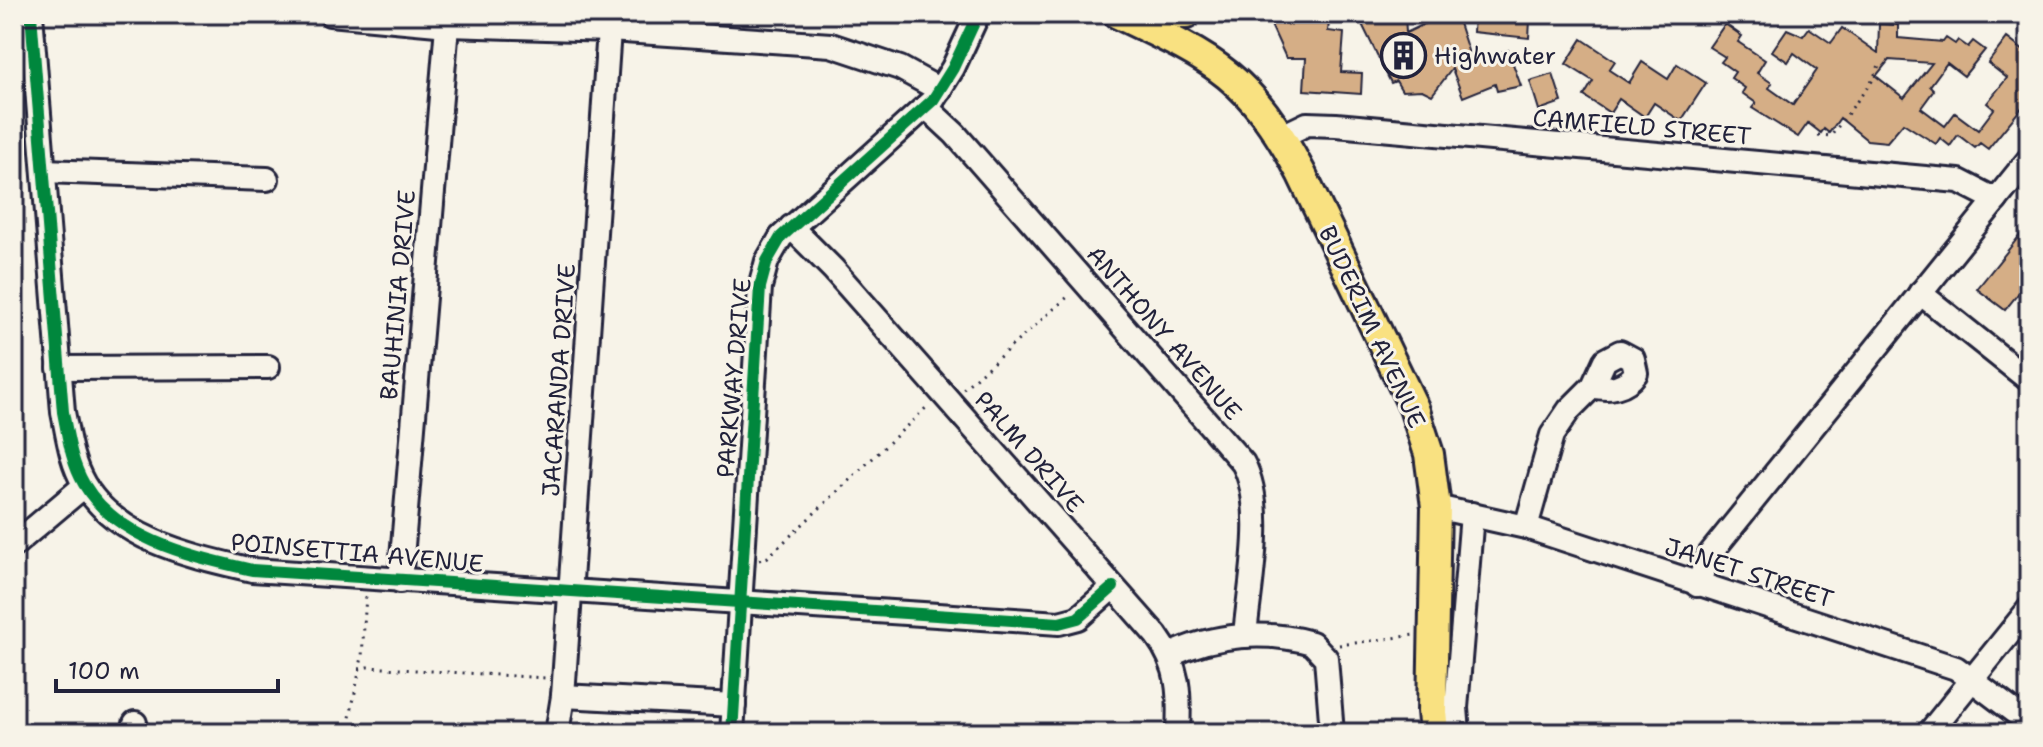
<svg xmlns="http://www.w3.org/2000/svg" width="2043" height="747" viewBox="0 0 2043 747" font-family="'Shantell Sans',sans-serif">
<rect width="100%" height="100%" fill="#f7f3e8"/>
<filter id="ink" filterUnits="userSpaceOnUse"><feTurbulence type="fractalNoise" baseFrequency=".0125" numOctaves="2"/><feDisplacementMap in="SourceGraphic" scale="16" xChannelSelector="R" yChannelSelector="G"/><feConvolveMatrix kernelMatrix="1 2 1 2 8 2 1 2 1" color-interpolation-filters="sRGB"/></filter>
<g filter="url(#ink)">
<g fill="#d5ae86" stroke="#22223b" stroke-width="2" fill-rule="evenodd">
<path d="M1266,14H1330L1328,31L1344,33L1341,72L1362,73L1361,94L1304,90L1306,58H1286Z"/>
<path d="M1357,14H1405L1406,33L1445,14H1456L1472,63L1508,50L1521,86L1497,91L1495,84L1463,97L1452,69L1432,95L1422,90L1402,91L1396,81L1391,83Z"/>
<path d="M1474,14H1518L1517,19L1530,20L1529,38L1473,32Z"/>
<path d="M1725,24L1742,36L1738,42L1765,60L1757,73L1772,83L1769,88L1793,105L1817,70L1794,53L1788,62L1772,51L1787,29L1803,36L1809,28L1831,43L1842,28L1878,53L1879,24L1898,25V38L1943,42L1946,38L1955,44L1958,40L1968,47L1973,41L1985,50L1964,76L1947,63L1930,86L1934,90L1921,108L1945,126L1955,113L1978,130L1994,109L1987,103L2007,78L1988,63L2007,38L2029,55V99L1988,149L1980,143L1975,148L1958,135L1950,146L1940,138L1936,144L1903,123L1887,142L1867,140L1840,118L1829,133L1824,129L1821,133L1808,123L1798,137L1752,108L1756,103L1742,93L1745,88L1731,78L1735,72L1721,62L1725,57L1709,47ZM1889,60L1932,63L1904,98L1876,76Z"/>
<path d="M1582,39L1615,61L1609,70L1629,83L1642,62L1668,79L1677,64L1706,83L1681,121L1654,103L1645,117L1619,99L1610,113L1584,96L1593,81L1566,64Z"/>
<path d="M1553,74L1562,102L1539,110L1530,81Z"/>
<path d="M2029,224V280L2005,310L1977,289Z"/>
</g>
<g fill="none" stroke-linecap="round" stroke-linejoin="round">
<defs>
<g id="minor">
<path d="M31,14L63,412C68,437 71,462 84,484C118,541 193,556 252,570L1059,623L1078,618L1113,587"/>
<path d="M330,14L448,25L609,30L831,45L900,68L940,90"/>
<path d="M926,107L955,134L1243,463C1267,508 1249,585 1245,636"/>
<path d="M1282,136L1307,124L1336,125L1959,181L1996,200"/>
<path d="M44,171L267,179"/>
<path d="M791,227L833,269L1156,635C1180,667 1180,695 1178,733"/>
<path d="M1920,293L2029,380"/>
<path d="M59,368L268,367"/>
<path d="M1436,507L1526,527L1956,668L2029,723"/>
<path d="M1526,527L1552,435L1569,410L1593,386L1605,360L1620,352L1633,359L1636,373C1626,387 1609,391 1593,386"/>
<path d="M14,545L84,486"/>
<path d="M400,581L448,14"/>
<path d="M1697,585L1710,554L2029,159"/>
<path d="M1171,655C1213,634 1266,630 1312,643L1326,658L1332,733"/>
<path d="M563,696L734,705"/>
<path d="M135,723L137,733"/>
<path d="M557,733L563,696L609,30"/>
<path d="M732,733L760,287L767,261L781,237L933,100L953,68L978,14"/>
<path d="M1458,733L1456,708L1472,514"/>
<path d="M1929,733L2029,609"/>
</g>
<g id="major">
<path d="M1118,14C1215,60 1249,75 1301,173L1414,408L1429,454L1436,507L1432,711L1434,733"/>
<path d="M1182,14H1186"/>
</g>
</defs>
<use href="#minor" stroke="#22223b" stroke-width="28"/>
<use href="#major" stroke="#22223b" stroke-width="34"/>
<g stroke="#22223b" stroke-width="3" stroke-dasharray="2 6" stroke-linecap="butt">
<path d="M1818,135L1831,136L1872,81L1880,63"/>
<path d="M963,389L1071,294"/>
<path d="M759,560L768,557L929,405"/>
<path d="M1339,645L1415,635"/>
<path d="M359,669L367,667L546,678"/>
<path d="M347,733L362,657L366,595"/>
</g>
<use href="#minor" stroke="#f7f3e8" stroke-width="22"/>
<use href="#major" stroke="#f9e181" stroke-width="28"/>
<defs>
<g id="cycleway">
<path d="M31,14L63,412C68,437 71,462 84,484C118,541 193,556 252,570L1059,623L1078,618L1113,587"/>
<path d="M732,733L760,287L767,261L781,237L933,100L953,68L978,14"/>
</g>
</defs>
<use href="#cycleway" stroke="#f7f3e8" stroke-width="17"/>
<use href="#cycleway" stroke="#00873e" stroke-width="12"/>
</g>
</g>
<defs>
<symbol id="building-ring" viewBox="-11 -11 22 22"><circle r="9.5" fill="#f7f3e8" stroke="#22223b" stroke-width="1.5"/><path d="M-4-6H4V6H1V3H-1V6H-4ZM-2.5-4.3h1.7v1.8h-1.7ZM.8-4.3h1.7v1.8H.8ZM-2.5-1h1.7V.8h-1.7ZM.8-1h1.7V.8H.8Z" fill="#22223b"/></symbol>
</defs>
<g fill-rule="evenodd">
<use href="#building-ring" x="1378" y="30" width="51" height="51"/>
</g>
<g text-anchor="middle" stroke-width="6" stroke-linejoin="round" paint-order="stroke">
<g font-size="24" fill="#22223b" stroke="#f7f3e8" text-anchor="start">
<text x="1434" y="64">Highwater</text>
</g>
<g font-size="24" fill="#22223b" stroke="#f7f3e8">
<text transform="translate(1642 127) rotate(5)" y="8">CAMFIELD STREET</text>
<text transform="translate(398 295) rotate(-85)" y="8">BAUHINIA DRIVE</text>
<text transform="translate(1372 327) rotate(65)" y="8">BUDERIM AVENUE</text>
<text transform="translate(1164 333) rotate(49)" y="8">ANTHONY AVENUE</text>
<text transform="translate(734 378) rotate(-85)" y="8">PARKWAY DRIVE</text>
<text transform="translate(559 380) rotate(-86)" y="8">JACARANDA DRIVE</text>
<text transform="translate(1029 452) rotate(49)" y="8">PALM DRIVE</text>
<text transform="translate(357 553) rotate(5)" y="8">POINSETTIA AVENUE</text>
<text transform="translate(1749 573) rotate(18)" y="8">JANET STREET</text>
</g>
</g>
<rect width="2043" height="747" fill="none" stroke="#f7f3e8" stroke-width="48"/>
<rect x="24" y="24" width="1995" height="699" fill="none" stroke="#22223b" stroke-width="3" filter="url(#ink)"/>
<path d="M56 679v12h222v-12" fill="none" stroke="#22223b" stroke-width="4"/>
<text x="68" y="679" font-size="24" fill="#22223b" stroke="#f7f3e8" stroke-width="6" paint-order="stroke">100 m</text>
</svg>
